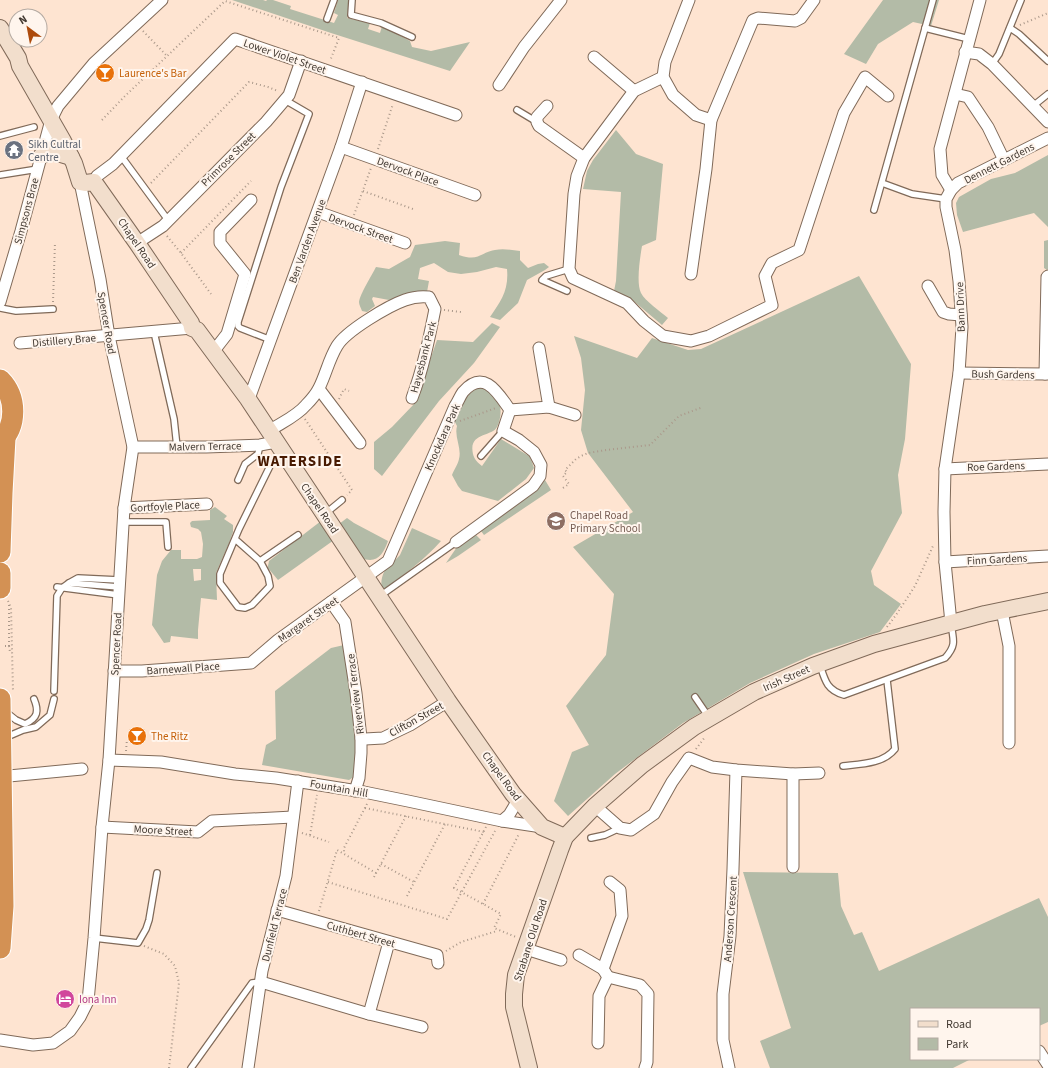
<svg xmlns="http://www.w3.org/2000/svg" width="1048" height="1068" viewBox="0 0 1048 1068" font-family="'Source Sans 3',sans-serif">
<rect width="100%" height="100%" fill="#fee4d1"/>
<g fill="#b3bba7" fill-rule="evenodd">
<path d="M232,0H263L266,1L267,0H273L291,6L290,9L334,23L338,15L334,13L338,0H348L349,4L347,18L370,23L368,29L380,33L382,26L410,41L412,47L431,51L470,42L450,71L331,33Z"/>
<path d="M883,0H939L931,26L913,22L878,44L866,64L844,54Z"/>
<path d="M616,130L636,154L663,164L656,240L642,246C640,258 636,283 641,293C645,301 661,312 668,318L662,325L630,298L614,291L616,281L621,192L583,189L587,171L593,160Z"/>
<path d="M1048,155V227L1034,213L963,232L957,215L956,203L959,197L991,179L1015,173Z"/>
<path d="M1048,240V269L1047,270L1044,268V241Z"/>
<path d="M445,241L460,243L459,255C479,262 479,253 495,250C503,248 512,250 520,251V260L528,268L538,264L544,263L549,267L545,270L527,280L518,303L500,320L490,317C501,301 509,290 507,269L496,267L477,272L461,274L448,272L434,263L420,268L418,279L429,281L427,292L407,296L389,300L373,297L372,299L375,306L367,312L362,311C361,308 359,305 359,302C360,294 372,275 376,267L389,269L410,257L415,245Z"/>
<path d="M859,276L911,364L905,439L898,475L902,513L871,571L874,585L901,604L880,632L814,654L750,683L683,723L615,774L568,816L554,801L572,752L589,745L566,706L606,655L614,594L573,547L633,512L588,453L581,430L585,390L581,358L574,336L637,358L652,338L688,350L701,349Z"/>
<path d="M492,323L500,327L474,363L439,401L382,476L374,469V442L392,427L415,403L437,340L473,342Z"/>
<path d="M478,388C480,388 482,388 484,388C486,389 489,392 491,394C493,395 495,396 496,398C503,405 501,419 497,427C492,437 468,432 473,454C474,459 478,463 482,466L501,439L529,456L532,462L534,468L526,479L498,501L462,491L458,486L452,475C454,470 458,464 459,459C462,448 454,437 457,426L454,420C461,407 464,395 478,388Z"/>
<path d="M545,480L551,490L484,535L481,531L535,492Z"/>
<path d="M215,507L227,516L224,519L233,525V532L229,543L216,573L217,600L201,598L198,630V639L171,636L170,642L164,643L152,625L157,575L162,561L171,550H181V559H197L202,557L203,544L201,532L198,529L191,527L190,523L192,521L210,520V510ZM193,569H201V580L194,581Z"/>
<path d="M347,518L354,523L388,541C383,555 377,564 361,558L339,524Z"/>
<path d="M321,521L334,540L278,580L268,568V566L269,561Z"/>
<path d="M412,528L441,541C424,560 404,575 383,590C379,582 383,572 388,566C392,562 397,559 400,555C404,546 408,537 412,528Z"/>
<path d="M476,535L481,540L458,556L446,563L457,547Z"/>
<path d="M344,645L356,731L357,775L349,780L262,765L266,745L276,739L275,691L331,648Z"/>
<path d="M743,872L838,873L841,906L854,935L862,932L879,971L1039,898L1048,917V1022L1039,1026V1009H911V1059H971L953,1068H770L760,1041L791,1028Z"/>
</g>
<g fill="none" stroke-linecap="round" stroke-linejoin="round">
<defs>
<g id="lane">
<path d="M352,0L351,15L381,23L412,37"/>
<path d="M327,19L334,0"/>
<path d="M925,28L969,39"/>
<path d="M1010,28L1019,34L1048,61"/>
<path d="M992,64L999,54L1021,0"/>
<path d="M1033,106L1048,94"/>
<path d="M517,110L537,122"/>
<path d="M0,136L34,127"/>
<path d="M121,156L168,220"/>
<path d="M0,175L38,169"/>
<path d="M882,183L912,194L946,199"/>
<path d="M874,210L933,0"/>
<path d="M567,291L542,280L546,276L569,269"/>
<path d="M0,308L16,311L53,309"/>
<path d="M154,332L174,419L177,447"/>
<path d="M271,340L240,328L238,326V322L281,187L309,114L285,100"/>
<path d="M481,456L503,431"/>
<path d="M238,480L245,464L258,454L260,445"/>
<path d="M326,513L342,500"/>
<path d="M123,522H166L168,547"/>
<path d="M235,539L260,561L268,576L270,586L252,605L245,608L238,607L220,583V574L239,529L272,462L285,456"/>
<path d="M260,561L298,535"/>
<path d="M69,583L119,587"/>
<path d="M57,587L119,595"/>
<path d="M380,596L456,542"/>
<path d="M820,665C825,681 827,690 844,695L945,658C956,646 954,641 951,625"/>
<path d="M54,691L57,596L62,588L69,583L78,578L119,580"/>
<path d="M695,697L708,716"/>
<path d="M6,712L16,720L25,724C38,718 39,711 34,699"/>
<path d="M6,739L9,736L23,730L36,727L50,715L54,699"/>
<path d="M843,766C861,764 883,764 895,749L887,680"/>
<path d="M591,838L605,835L620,828"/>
<path d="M94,938L138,943L146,929L149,920L157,873"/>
<path d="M191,1068L252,983L260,982"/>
</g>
<g id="street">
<path d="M689,0L665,62L663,77L673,95L696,115L711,120"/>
<path d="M965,52L979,54L992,64L1048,122"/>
<path d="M594,57L634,91"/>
<path d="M663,77L634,91L584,158L577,176L574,194L569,269L573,278L627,303L644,321L663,336L691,341L709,336L772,305L765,276L772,263L799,250L844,113L865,77L888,96"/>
<path d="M499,85L524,47L561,0"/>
<path d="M955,94L968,97L988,127L1004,160"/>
<path d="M547,106L537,117V122L539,126L584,158"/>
<path d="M341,147L475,195"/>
<path d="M94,182L97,176L113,164L235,39L456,115"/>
<path d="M951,190L942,175L940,149L980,0"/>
<path d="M318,212L405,243"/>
<path d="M137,243L163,226L266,122L289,95L301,61"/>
<path d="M691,274L706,169L711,120L753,20L758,18L795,21L801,18L814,0"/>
<path d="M928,286L943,312L949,314L961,315"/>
<path d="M0,302L21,231L51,120L58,106L94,63L162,0"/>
<path d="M20,343L192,328"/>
<path d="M539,348L549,407"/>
<path d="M213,352L227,334L245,274L220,243V232L251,200"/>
<path d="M959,373L1048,374"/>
<path d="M1045,374L1047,277L1048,276"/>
<path d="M319,389L360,443"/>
<path d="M248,399L250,396L341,147L362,82"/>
<path d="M510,410L549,407L575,415"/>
<path d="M269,431C281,423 297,416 306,405C311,400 316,394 319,388C326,374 329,359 337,346C346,331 388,306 405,300C413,297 420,296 429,297L435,309C429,339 423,369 412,398"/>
<path d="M133,447H206L260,445L276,442"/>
<path d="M945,469L1048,464"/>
<path d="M124,508L207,504"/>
<path d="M945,562L1048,556"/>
<path d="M331,602L345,622L356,693L361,738V753L359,778L355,791"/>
<path d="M1002,611L1009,646V743"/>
<path d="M951,623L945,562L944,512L945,469L959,373L962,327L959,281L955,250L946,207V199L951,190L958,183L1048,138"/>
<path d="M114,671H142L251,663L278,640L388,561L455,406C458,402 460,396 463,392C484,368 498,393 510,410L503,431L519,440L534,452L541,465L540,476L533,486L456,542"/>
<path d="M361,738L365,739L383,738L410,725L448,701"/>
<path d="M109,760L161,762L235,774L276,778L364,792L408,801L502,821L542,827"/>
<path d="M793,774V867"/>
<path d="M1,776H9L82,769"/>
<path d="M595,806L620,828L631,830L654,814L672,782L689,758L712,767L736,770L793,774L819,773"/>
<path d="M502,821L509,815L518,800"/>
<path d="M102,827L198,832L212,821L293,817"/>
<path d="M277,910L437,955L438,963"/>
<path d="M526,949L561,960"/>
<path d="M579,955L603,969"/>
<path d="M608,977L640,985L648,994L647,1062L645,1068"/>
<path d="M261,982L369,1014L422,1027"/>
<path d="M369,1014L389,942"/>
<path d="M0,1040L33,1045L53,1043L70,1031L80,1017L88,1001L94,938L102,827L109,760L124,508L133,447L109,336L100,279L80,182"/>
<path d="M598,1043L599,996L608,977L603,969L622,916L620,890L610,882"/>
<path d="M1039,1051L1048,1065"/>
<path d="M248,1068L262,971L286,876L298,781"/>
<path d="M729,1068L723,1040V994L730,936L733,869L736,770"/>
</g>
<g id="secondary">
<path d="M0,28L18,58L20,66L63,141L74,163L80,182L85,183L94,182L137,243L191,323L192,328L197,330L248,399L448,701L513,794L542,827L565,837"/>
<path d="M42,155C54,151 59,153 71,157"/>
<path d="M529,1068L514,1007V994L516,975L560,850L565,837L595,806L642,765L694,727L754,692L813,666L874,644L985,614L1048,601"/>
</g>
<g id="highway">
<path d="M0,380C17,397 17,426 0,442"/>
<path d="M0,552L2,493L5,438"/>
<path d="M0,573V588"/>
<path d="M0,699L3,906L0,948"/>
</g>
</defs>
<use href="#lane" stroke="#806a59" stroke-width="8"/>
<use href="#street" stroke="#806a59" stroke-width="13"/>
<use href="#secondary" stroke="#806a59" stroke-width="18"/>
<use href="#highway" stroke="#fff" stroke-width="23"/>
<g stroke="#aa988a" stroke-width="2" stroke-dasharray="1 3" stroke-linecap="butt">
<path d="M1020,25L1048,13"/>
<path d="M143,31L167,56"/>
<path d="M102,120L124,97L225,1L339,38L330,61"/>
<path d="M378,149L393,104"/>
<path d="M151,183L249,82L268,87L278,91"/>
<path d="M363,191L413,209"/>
<path d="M354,215L371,168"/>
<path d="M167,236L181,253L211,294"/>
<path d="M181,253L251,181"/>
<path d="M53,302L55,242"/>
<path d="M444,310L461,312"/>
<path d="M339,399L344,389L349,391"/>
<path d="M305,419L352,490L347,495"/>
<path d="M460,421L496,408"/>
<path d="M563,488L569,484L563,476L567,472L565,470L576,459L581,456L588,453L606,450L650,445L679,416L703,407"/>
<path d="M8,601L11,608L13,691"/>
<path d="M887,627L896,615L915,586L933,546"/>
<path d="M5,646H9V604"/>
<path d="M9,646L10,652H12"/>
<path d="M696,749L705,737"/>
<path d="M126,751L127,739"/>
<path d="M367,804L344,848V854L376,873"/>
<path d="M365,808L484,832"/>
<path d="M486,827L454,888L501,914L494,928L516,937"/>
<path d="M302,833L329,842"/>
<path d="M310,835L317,795"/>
<path d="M381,864L414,882"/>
<path d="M374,877L406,816"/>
<path d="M328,882L447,919L495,831"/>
<path d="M407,896L445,824"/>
<path d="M483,904L519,834"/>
<path d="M319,911L337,850L344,854"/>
<path d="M144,946L164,954L175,966L179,983L169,1068"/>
<path d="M446,951L461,942L497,931"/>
</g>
<use href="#lane" stroke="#fff" stroke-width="5.5"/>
<use href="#street" stroke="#fff" stroke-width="11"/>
<use href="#secondary" stroke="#f2decc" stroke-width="16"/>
<use href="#highway" stroke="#d39154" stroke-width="21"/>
</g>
<defs>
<symbol id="bar-disc" viewBox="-11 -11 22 22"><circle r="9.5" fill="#e8710a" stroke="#fff5ed"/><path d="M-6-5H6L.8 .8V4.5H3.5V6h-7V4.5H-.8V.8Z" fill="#fff"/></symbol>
<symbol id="temple-disc" viewBox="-11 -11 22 22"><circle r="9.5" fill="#6b7280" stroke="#fff5ed"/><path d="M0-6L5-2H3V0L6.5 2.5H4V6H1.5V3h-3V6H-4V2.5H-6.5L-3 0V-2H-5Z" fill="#fff"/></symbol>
<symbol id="school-disc" viewBox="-11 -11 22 22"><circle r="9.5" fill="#8d6e63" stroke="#fff5ed"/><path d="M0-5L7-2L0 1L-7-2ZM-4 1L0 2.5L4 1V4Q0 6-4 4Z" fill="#fff"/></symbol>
<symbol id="hotel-disc" viewBox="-11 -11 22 22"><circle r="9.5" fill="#d1479c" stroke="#fff5ed"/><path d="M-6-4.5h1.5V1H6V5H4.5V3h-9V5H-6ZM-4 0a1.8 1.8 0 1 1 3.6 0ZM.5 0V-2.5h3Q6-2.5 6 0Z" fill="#fff"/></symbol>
</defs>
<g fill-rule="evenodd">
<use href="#bar-disc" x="94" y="62" width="22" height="22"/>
<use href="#temple-disc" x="3" y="139" width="22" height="22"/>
<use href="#school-disc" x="545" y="510" width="22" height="22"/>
<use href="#bar-disc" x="126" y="725" width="22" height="22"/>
<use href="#hotel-disc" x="54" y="988" width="22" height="22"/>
</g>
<g text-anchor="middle" stroke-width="4" stroke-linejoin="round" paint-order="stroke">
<g font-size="11" fill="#433a32" stroke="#fff5ed">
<text transform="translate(285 56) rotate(19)" y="4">Lower Violet Street</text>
<text transform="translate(228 159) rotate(-45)" y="4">Primrose Street</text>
<text transform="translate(999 163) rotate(-27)" y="4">Dennett Gardens</text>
<text transform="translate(408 171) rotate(20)" y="4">Dervock Place</text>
<text transform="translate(26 211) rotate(-75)" y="4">Simpsons Brae</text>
<text transform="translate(361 228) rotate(20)" y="4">Dervock Street</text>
<text transform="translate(307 241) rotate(-70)" y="4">Ben Varden Avenue</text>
<text transform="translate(137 243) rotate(56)" y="4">Chapel Road</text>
<text transform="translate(960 307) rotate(-92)" y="4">Bann Drive</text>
<text transform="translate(107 323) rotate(80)" y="4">Spencer Road</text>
<text transform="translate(64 340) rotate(-5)" y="4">Distillery Brae</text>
<text transform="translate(423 357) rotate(-75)" y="4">Hayesbank Park</text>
<text transform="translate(1003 374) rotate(1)" y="4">Bush Gardens</text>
<text transform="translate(442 437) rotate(-66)" y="4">Knockdara Park</text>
<text transform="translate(205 446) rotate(-1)" y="4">Malvern Terrace</text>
<text transform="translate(996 466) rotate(-2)" y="4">Roe Gardens</text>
<text transform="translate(165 506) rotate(-3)" y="4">Gortfoyle Place</text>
<text transform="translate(320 508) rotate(56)" y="4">Chapel Road</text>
<text transform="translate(997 559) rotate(-3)" y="4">Finn Gardens</text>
<text transform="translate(308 619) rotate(-35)" y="4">Margaret Street</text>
<text transform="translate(116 644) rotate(-87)" y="4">Spencer Road</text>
<text transform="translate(183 668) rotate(-4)" y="4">Barnewall Place</text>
<text transform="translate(786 678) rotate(-24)" y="4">Irish Street</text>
<text transform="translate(355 694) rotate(-97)" y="4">Riverview Terrace</text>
<text transform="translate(416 719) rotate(-29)" y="4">Clifton Street</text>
<text transform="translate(502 776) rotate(54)" y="4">Chapel Road</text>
<text transform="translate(339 788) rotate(10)" y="4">Fountain Hill</text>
<text transform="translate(163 830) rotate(3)" y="4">Moore Street</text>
<text transform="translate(730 919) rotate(-86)" y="4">Anderson Crescent</text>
<text transform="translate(274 925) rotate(-76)" y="4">Dunfield Terrace</text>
<text transform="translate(361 934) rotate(16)" y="4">Cuthbert Street</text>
<text transform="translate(530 940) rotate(-72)" y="4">Strabane Old Road</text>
</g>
<g font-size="11" fill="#c56008" stroke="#fff5ed" text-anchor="start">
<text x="119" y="77">Laurence's Bar</text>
<text x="151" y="740">The Ritz</text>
</g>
<g font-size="11" fill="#5b616d" stroke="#fff5ed" text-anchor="start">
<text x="28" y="148">Sikh Cultral<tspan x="28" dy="13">Centre</tspan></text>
</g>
<g font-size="11" fill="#785e54" stroke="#fff5ed" text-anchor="start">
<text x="570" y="519">Chapel Road<tspan x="570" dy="13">Primary School</tspan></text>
</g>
<g font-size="11" fill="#b23c85" stroke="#fff5ed" text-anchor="start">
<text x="79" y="1003">Iona Inn</text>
</g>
<g font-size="15" font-weight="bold" letter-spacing="1" fill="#471900" stroke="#fff5ed">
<text x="300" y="466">WATERSIDE</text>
</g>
</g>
<rect x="910" y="1008" width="130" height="52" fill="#fff5ed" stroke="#b4aaa2"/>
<rect x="918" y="1021" width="20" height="6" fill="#f2decc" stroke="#b4aaa2"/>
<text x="946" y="1028" font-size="12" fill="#433a32">Road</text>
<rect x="918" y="1038" width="20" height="12" fill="#b3bba7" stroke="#b4aaa2"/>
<text x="946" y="1048" font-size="12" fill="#433a32">Park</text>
<g transform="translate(28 28) rotate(328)"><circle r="19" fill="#fff5ed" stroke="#b4aaa2"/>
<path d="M0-3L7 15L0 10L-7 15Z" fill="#ad4b0c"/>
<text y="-6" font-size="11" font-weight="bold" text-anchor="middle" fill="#433a32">N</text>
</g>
</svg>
